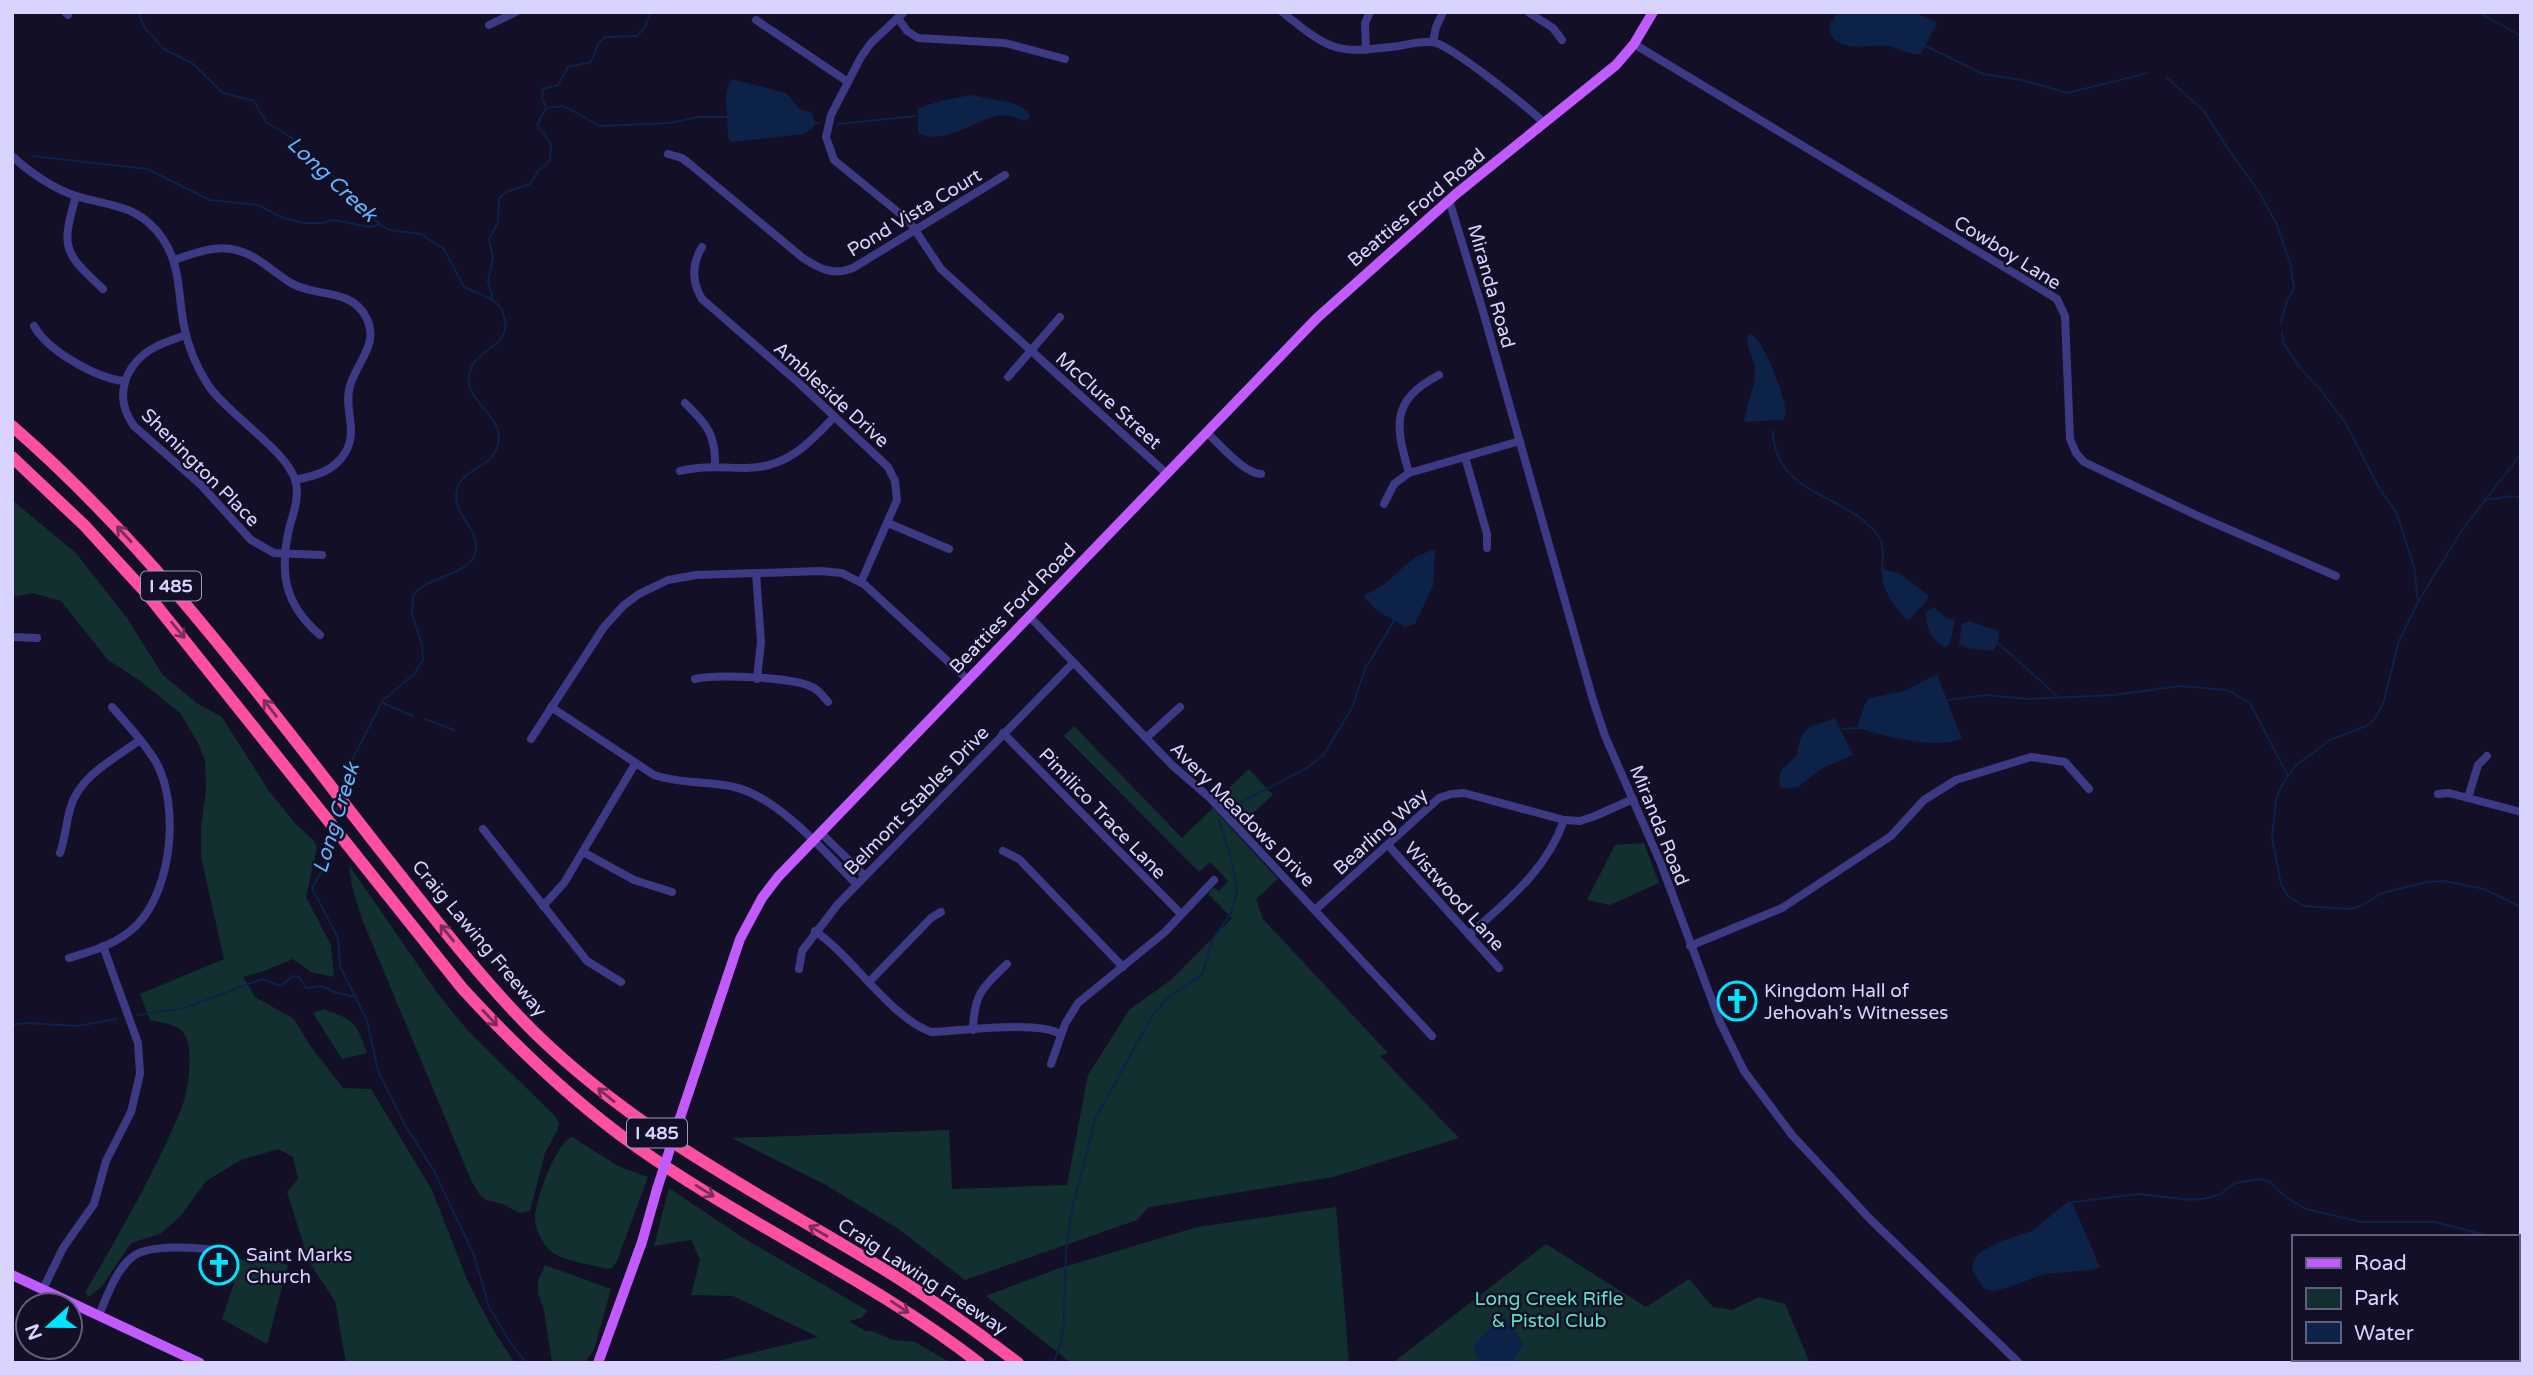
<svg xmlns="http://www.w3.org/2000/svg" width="2533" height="1375" viewBox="0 0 2533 1375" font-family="'Varela Round',sans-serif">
<rect width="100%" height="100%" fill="#130f26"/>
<g fill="#12302f">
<path d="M12,500L76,553L127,618L163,675L198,704L222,717L269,791L295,823L314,841L317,847L306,897L331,945L334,977L311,972L293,959L264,971L243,977L255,997L294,1019L309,1044L343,1088L371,1089L432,1190L468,1282L495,1333L515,1363H346L335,1301L309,1262L287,1192L298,1179L293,1157L278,1149L241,1160L206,1181L180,1217L160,1234L131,1243L102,1286L89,1297L85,1293C119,1234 156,1171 182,1107C188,1092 196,1041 181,1030C174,1024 159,1022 150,1020L140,994L224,959L201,857V827L206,790L205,760L197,741L180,713L139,680L108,660L61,601L32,593L12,597Z"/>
<path d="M1074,726L1182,838L1213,808L1278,879L1256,899L1263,919L1388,1053L1380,1056L1459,1138L1333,1177L1149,1207L1137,1220L965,1280L897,1228L824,1184L732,1138L949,1130L952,1189L1067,1185L1088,1075L1129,1010L1171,980L1232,918L1208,894L1214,887L1219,891L1228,881L1210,862L1199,872L1064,736Z"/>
<path d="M1249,769L1273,795L1244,821L1221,795Z"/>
<path d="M1644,843L1659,883L1610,905L1587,900L1615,845Z"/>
<path d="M349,865L438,994L469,1032L556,1117L559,1124L557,1131L545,1153L530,1211L519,1213L503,1204L486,1200L479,1194L471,1180L362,919L352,887Z"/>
<path d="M323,1009C356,1021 355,1020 367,1053L342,1059L313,1013Z"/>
<path d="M572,1137L618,1166L648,1177L617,1261L612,1268L607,1269C590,1264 559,1261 547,1248C541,1240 535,1228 535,1218C535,1201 556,1142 572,1137Z"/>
<path d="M669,1188L742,1237L868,1311L861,1318L849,1321L865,1331H872L893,1340L915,1342L951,1363H709L818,1337L733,1296L691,1295L700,1260L691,1240L654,1246Z"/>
<path d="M1336,1207L1349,1363H1071L986,1296L1057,1269L1197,1227Z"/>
<path d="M1546,1244L1646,1307L1689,1279L1713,1307L1732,1310L1759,1297L1785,1304L1810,1363H1395V1361Z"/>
<path d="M235,1258L253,1262L264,1258L288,1265L267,1344L222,1319L234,1283Z"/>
<path d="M545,1265L611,1289L594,1350L584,1363H552L544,1310L538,1293V1281Z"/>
</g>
<g fill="#0c2248">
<path d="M1839,12C1867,12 1914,5 1937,23L1921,54C1909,56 1899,48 1888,46C1866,43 1844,55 1829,33L1830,23Z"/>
<path d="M732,79L786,93L800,109L812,113L815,123L812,129L804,134L731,142L728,138C729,121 721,93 732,79Z"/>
<path d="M971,95L1013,103L1028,111L1030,118L1024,121C1014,117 1002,113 992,117C970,124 941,145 918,133V108L944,100Z"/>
<path d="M1751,334C1766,343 1786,399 1786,416L1782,420L1744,422C1746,405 1755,388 1755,370C1755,358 1746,350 1747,337Z"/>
<path d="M1435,549L1433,586L1415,624L1405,627L1376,610L1363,596L1382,586L1415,557Z"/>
<path d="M1882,569L1899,573L1928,595V600L1909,620L1904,618C1893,602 1880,589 1882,569Z"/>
<path d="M1934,607L1945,617L1955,620L1950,643L1945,647C1930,639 1926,628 1926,612Z"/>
<path d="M1969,621L1999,631L1998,642L1993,651L1967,648L1959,644L1962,624Z"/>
<path d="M1937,674L1962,739C1935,750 1885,736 1857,728L1865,704L1869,698L1904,691Z"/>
<path d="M1835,718L1853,755L1821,769L1798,787L1785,789L1780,786L1779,776L1782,769L1796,756L1801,737L1809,727Z"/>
<path d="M2069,1201L2072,1202L2100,1267L2092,1270L2044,1274L2010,1287L1993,1291L1983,1288L1972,1270L1973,1263L1978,1254L1999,1242L2032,1231Z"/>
<path d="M1505,1317L1524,1345L1510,1363H1482L1476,1356L1474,1345L1496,1320Z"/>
</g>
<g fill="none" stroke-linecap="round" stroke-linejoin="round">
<g stroke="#0c2248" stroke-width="2">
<path d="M138,12L145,28L164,49L192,63L223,93L254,101L266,122L292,138L307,155L349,189L379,224L390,230L421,234L444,249L464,287L493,300L502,309L506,325L503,336C494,349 475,355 470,371C460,403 509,415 497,448C489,470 457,469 456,495C455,519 481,527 475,555C461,579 429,574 413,596L412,614L422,645L423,660L414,674L383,700L351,762L341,793"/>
<path d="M2478,12L2521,36"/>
<path d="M1926,46L1983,74L2022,80L2067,93L2148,73"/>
<path d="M2166,77L2204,111L2226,146L2259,192L2277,225L2291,266L2294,289L2287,300L2281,322"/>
<path d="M546,107L542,98L543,89L558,85L568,67L591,62L598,44L605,37L637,36L645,27L651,12"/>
<path d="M815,123H819"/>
<path d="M838,124L916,116"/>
<path d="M32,156L147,169L210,200L258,205L283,218L303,223H322L334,220L369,227L378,225"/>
<path d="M493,299L488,281L493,258L489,240L498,222L499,199L506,192L530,184L539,170L550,160L551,144L537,125L546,108L564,106L600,126L669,123L699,117H728"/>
<path d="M2282,332L2283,343L2302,370L2319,388L2345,422L2378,486L2397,514L2414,567L2418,601"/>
<path d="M1773,431C1774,488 1829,492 1864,521C1869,526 1876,531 1879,537C1884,547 1883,558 1882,569"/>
<path d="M2521,454L2462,530L2418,602L2399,641L2383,704L2374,720L2366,726L2330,740L2295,766L2282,785L2276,799L2272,838L2281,884L2288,896L2304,906L2349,909L2361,906L2382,893L2427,882L2444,881L2484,889L2521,907"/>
<path d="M2484,500L2512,496L2521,498"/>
<path d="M1997,642L2057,696"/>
<path d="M1948,700L1985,695L2029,699L2114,695L2180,686L2227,690L2250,703L2288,776"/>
<path d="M383,703L413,716"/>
<path d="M425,719L454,730"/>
<path d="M1842,729L1858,728"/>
<path d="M1232,807L1307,768L1324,754L1352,708L1365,669L1394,621"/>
<path d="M335,820L338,805"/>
<path d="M331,836L323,869L312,888L338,938L340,966L367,1020L378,1071L406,1127L433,1169L474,1255L489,1307L510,1342L526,1363"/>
<path d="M138,1015L184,1008L262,979L281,986L293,976L299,977L306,988L321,986L334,992L355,997"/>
<path d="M12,1025L26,1023L77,1026L117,1019"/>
<path d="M2073,1202L2138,1194L2192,1200L2208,1198L2219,1195L2235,1183L2260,1179L2270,1182L2287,1198L2306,1209L2361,1222H2435L2493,1237"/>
<path d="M2517,1239L2521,1238"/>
<path d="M1054,1363L1061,1341L1064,1320L1066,1250L1071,1214L1095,1119L1154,1013L1169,997L1202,975L1212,940L1231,913L1237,892L1233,866L1219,820"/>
</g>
<g stroke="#3d3a85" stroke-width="8">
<path d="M65,12L68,15"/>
<path d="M904,12L871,43L861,57L831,115L826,137L834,160L909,221L941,269L1166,473"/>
<path d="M1282,12C1332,52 1335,54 1399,46C1410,44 1425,40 1436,43C1454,48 1529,108 1544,123"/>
<path d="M1528,12L1553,28L1562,40"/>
<path d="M898,18L907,31L918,38L1005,43L1065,59"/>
<path d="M756,20L848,82"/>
<path d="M489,25L516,12"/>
<path d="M1433,42L1436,27L1443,12"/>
<path d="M1634,44L2057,299L2065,316L2070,439L2076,453L2084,462L2198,516L2336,576"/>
<path d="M1366,50L1365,23L1370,12"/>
<path d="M668,154L682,158L691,165L803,258C820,269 833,276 853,268L1005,175"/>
<path d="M12,156C29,172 54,189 76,196C112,207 139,204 163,239C181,266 178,296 184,326C188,346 197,368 208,385C229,416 289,451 296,483C299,497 294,512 290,525C279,571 283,603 320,635"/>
<path d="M76,196C61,248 63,252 103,289"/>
<path d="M1449,200L1482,308L1593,700L1605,736L1661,864L1720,1022L1744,1071L1792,1135L1870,1219L2019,1363"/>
<path d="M702,247C692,264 691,281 702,299L800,384L888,467L895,481L897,500L861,582"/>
<path d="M174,260C192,254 212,246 231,249C256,253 271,271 291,283C316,298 350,287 366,317C380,344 357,361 350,386C343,408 359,431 345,453C334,471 315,476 295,480"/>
<path d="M34,326C48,351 96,378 124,381"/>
<path d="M186,335C174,339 161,343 150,350C123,368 114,399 134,426L201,485L251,540L274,553L322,555"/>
<path d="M1008,377L1060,317"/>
<path d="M685,403C707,425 716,434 715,467"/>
<path d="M1206,432C1220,444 1243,473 1261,474"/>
<path d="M1465,457L1487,534V548"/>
<path d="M680,471C702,465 724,468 746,468C786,468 809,444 834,417"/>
<path d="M1409,473C1396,427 1389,401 1439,375"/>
<path d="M1384,504L1394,484L1409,473L1520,441"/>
<path d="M888,523L949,549"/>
<path d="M756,573L761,642L757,679"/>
<path d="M1029,616L1172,765L1210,798L1432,1036"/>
<path d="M12,637L37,638"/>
<path d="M695,679C716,674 793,677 812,687C819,690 823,696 828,702"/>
<path d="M551,707L654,775C680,784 708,781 734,787C778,797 825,852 856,884"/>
<path d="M1003,733L1181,914"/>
<path d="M1146,738L1180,707"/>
<path d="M531,739L604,627L624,605L639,594L668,580L696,575L821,571L842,573L865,585L967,679"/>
<path d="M2438,794L2449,793L2521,812"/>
<path d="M2468,798L2478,765L2487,756"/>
<path d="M483,829L587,961L621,982"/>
<path d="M820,832L864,875"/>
<path d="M1388,845L1499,968"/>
<path d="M1003,851L1019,859L1123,967"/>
<path d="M583,852L634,880L672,892"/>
<path d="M60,853C65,839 66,824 70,809C79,776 114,759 140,740"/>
<path d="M543,906L564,883L635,764"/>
<path d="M1315,910L1439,798L1451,794L1464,793L1564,820L1580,821L1595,816L1633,799"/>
<path d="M815,931C854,958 890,1017 931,1032C960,1031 1038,1020 1060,1034"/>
<path d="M1469,935C1507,901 1547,870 1564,820"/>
<path d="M1690,946L1782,908L1891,836L1924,800L1956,780L2031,757L2065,762L2089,789"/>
<path d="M69,958C93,951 118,944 137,925C172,889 180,806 156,762C144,742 127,724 112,707"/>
<path d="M799,969L802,951L838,904L1073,663"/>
<path d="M870,981L931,918L941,912"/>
<path d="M973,1030C974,994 982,988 1007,964"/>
<path d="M1051,1064L1065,1024L1078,1003L1165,932L1214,880"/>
<path d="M43,1289L63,1248L94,1204L106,1161L131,1112L140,1074L138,1043L103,946"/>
<path d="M99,1315C107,1296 115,1272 131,1258C148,1242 204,1248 227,1252"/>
</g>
<g stroke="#c25bff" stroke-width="10">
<path d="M680,1118L740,939L762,898L778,877L1317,318L1456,194L1616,65L1634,44L1653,12"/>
<path d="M12,1275L200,1363"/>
<path d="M598,1363L642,1242L657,1189"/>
</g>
<g stroke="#ff4fa3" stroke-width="12">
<path d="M12,426C155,550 266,704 382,852C431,914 479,977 535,1033C640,1135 757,1192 880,1267C928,1296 973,1329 1018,1363"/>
<path d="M12,457L85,526L148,595L462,988C515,1046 570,1099 634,1145C745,1224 871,1279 979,1363"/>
</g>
<path stroke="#c25bff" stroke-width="10" d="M657,1189L680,1118"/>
</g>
<defs><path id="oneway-shaft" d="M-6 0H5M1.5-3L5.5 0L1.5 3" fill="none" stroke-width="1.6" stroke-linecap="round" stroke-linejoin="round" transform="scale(1.75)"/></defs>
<g stroke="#7d2c5e">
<use href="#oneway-shaft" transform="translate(124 534) rotate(-133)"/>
<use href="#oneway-shaft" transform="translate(178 630) rotate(50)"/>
<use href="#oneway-shaft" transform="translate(270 708) rotate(-128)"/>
<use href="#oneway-shaft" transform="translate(447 933) rotate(-129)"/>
<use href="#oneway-shaft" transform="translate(490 1018) rotate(47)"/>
<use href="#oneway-shaft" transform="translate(606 1095) rotate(-141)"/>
<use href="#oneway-shaft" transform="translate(705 1191) rotate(32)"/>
<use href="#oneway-shaft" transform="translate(818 1231) rotate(-150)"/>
<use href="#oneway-shaft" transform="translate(900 1307) rotate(34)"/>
</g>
<defs>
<symbol id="church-ring" viewBox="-11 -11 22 22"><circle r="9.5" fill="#130f26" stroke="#00e5ff" stroke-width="1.5"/><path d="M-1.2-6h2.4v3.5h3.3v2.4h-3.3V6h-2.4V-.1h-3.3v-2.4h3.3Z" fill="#00e5ff"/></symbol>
</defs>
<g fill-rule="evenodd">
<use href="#church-ring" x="1715" y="979" width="44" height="44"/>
<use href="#church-ring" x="197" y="1243" width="44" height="44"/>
</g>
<g text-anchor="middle" stroke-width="5" stroke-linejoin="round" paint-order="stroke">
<g fill="#130f26" stroke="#9e99be" stroke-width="2">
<rect x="141" y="571.5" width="60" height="29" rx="5"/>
<rect x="627" y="1118.5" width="60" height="29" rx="5"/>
</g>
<g font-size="18" font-weight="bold" fill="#d9d4ff">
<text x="171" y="592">I 485</text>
<text x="657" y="1139">I 485</text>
</g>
<g font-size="19" fill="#d9d4ff" stroke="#130f26">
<text transform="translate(1416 207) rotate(-40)" y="7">Beatties Ford Road</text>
<text transform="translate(914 212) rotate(-31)" y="7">Pond Vista Court</text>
<text transform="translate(2008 252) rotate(32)" y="7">Cowboy Lane</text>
<text transform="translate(1492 286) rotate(74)" y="7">Miranda Road</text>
<text transform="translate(832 394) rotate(42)" y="7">Ambleside Drive</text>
<text transform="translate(1109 400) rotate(42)" y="7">McClure Street</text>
<text transform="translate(201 467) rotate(45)" y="7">Shenington Place</text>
<text transform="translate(1012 608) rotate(-46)" y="7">Beatties Ford Road</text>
<text transform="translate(916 800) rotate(-46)" y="7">Belmont Stables Drive</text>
<text transform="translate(1103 813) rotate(46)" y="7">Pimilico Trace Lane</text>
<text transform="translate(1243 814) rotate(45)" y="7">Avery Meadows Drive</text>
<text transform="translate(1660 825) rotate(68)" y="7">Miranda Road</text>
<text transform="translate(1380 831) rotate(-42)" y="7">Bearling Way</text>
<text transform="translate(1455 896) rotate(48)" y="7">Wistwood Lane</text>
<text transform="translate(480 938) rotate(50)" y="7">Craig Lawing Freeway</text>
<text transform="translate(923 1276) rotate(33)" y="7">Craig Lawing Freeway</text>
</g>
<g font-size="19" fill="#d9d4ff" stroke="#130f26" text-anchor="start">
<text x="1764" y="997">Kingdom Hall of<tspan x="1764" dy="22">Jehovah’s Witnesses</tspan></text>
<text x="246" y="1261">Saint Marks<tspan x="246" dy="22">Church</tspan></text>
</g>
<g font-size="19" fill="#5fe0c0" stroke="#130f26">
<text x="1549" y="1305">Long Creek Rifle<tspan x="1549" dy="22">&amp; Pistol Club</tspan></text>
</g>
<g font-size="21" font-style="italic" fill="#62b6ff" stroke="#130f26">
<text transform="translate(332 179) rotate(43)" y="7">Long Creek</text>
<text transform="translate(336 818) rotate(-73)" y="7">Long Creek</text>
</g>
</g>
<rect width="2533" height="1375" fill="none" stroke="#d9d4ff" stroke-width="28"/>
<rect x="2292" y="1235" width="228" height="126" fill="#130f26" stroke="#625e7d" stroke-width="2"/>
<rect x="2306" y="1258" width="35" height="10" fill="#c25bff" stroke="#625e7d" stroke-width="2"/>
<text x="2354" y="1270" font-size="21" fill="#d9d4ff">Road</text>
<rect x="2306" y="1288" width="35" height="21" fill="#12302f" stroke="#625e7d" stroke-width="2"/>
<text x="2354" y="1305" font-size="21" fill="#d9d4ff">Park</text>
<rect x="2306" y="1322" width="35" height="21" fill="#0c2248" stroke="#625e7d" stroke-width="2"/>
<text x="2354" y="1340" font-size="21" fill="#d9d4ff">Water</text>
<g transform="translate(49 1326) rotate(249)"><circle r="33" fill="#130f26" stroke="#625e7d" stroke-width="2"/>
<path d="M0-5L12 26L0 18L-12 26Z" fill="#00e5ff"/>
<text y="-10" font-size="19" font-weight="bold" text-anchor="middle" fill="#d9d4ff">N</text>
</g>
</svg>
